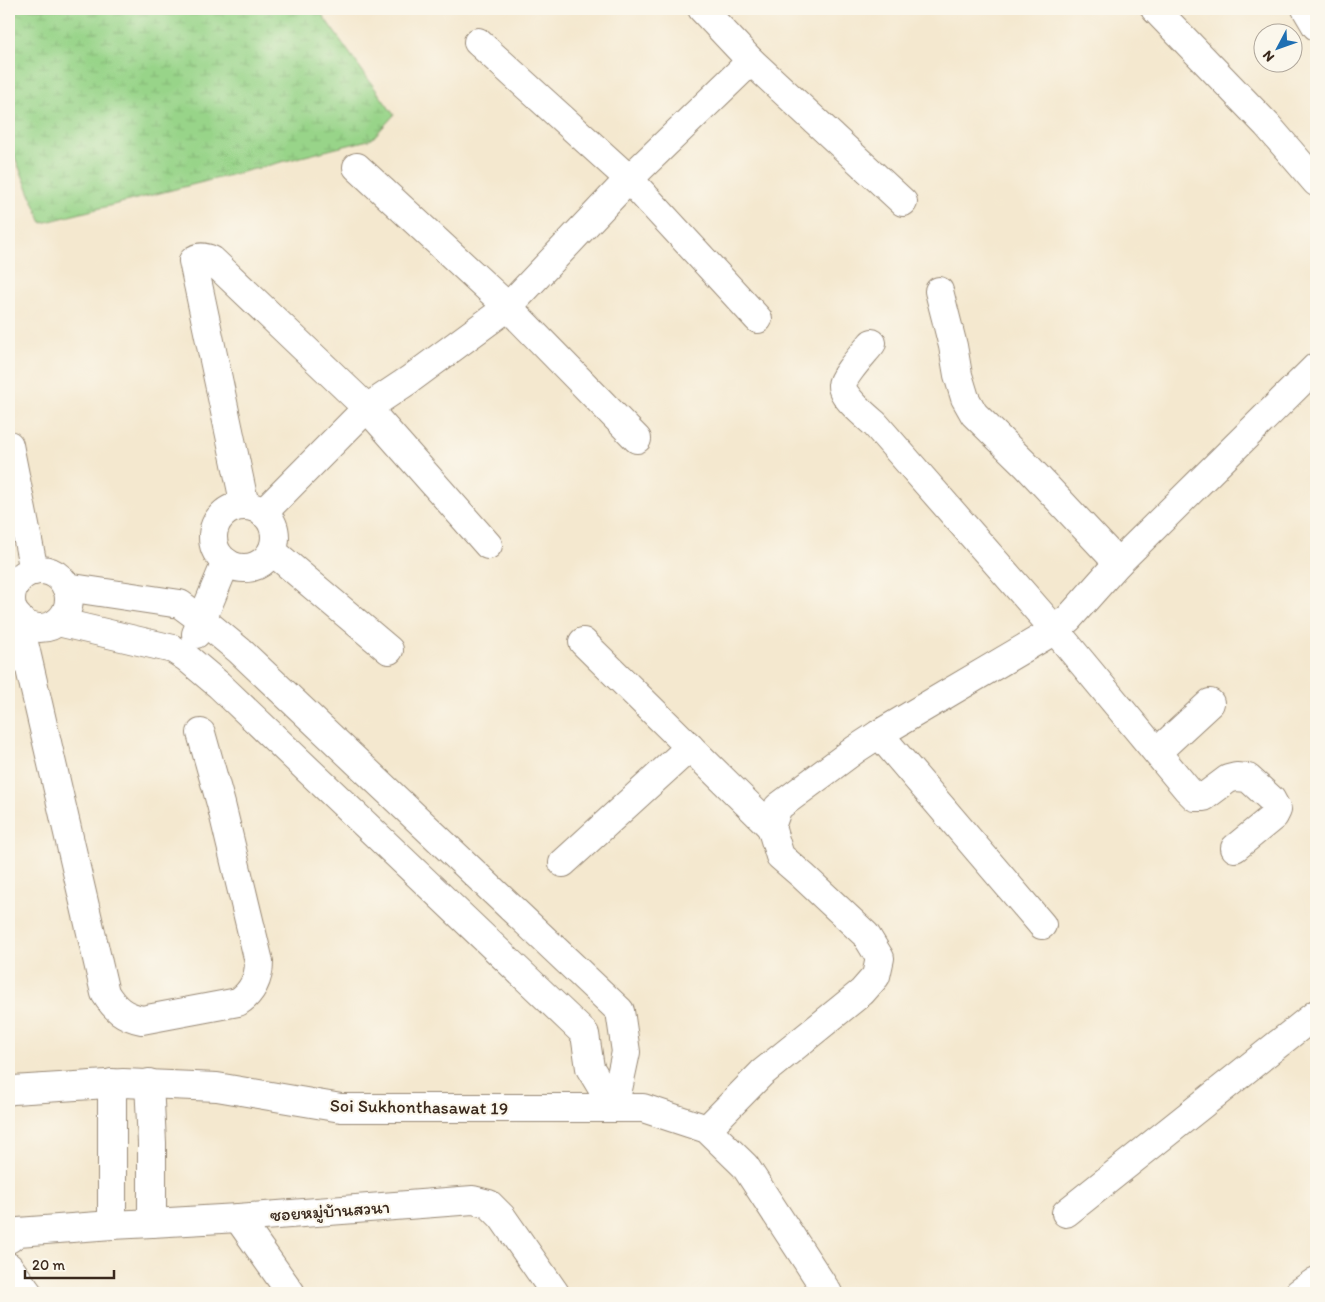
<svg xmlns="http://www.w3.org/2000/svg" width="1325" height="1302" viewBox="0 0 1325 1302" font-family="Itim,'Playpen Sans Thai',sans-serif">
<defs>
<pattern id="wetland-marsh" width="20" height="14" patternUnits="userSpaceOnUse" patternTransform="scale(1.25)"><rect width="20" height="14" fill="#98d489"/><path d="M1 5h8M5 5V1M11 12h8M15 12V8" fill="none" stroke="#84b676"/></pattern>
</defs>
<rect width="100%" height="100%" fill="#fbf7ec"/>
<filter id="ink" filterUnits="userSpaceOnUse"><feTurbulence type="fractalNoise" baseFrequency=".02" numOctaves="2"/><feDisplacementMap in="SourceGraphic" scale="10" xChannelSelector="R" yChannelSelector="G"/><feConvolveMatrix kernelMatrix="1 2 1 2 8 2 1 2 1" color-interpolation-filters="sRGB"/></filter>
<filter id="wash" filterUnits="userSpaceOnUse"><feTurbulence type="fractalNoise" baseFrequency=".0096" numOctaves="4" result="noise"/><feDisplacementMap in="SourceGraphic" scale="20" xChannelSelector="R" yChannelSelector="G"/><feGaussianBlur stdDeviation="1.12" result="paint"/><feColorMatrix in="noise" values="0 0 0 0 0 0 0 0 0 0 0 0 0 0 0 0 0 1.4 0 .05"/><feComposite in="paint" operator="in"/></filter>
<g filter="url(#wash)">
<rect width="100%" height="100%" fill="#f4e8cf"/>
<path fill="url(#wetland-marsh)" stroke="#6a7f54" d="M9,9H318L394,115L372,139L42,223L9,143Z"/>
</g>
<g filter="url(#ink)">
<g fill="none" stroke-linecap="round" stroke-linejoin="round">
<defs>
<g id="minor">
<path d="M702,9L751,61L903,202"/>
<path d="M1155,9L1267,125L1316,182"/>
<path d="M478,42L629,179L758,319"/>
<path d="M357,167L508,307L637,439"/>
<path d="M939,291L953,346L958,375L965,398L974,414L1026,465L1118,563"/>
<path d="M872,343C866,351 842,377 842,385C841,396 867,417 875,424L1055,630L1187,789L1195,797H1204L1228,779L1236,777L1248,778L1271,799L1277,810L1274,816L1235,848"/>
<path d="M9,445L34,571"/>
<path d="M245,506L193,261C198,256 205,257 212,260L367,408L488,545"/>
<circle cx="244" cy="537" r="31"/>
<path d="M263,513L367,408L409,380L508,307L629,179L751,61"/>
<path d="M272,551L389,650"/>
<circle cx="40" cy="599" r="29"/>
<path d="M66,587L180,604L211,627L240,651L620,1011L626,1052L614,1108"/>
<path d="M18,617L105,993C115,1009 123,1016 142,1020L238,1002C252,993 259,978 259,962L221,804L201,733"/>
<path d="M58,622L173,649L187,658L219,685L585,1034L590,1068L614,1108"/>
<path d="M196,634L226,562"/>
<path d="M583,642L771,827"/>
<path d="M879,734L1042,925"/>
<path d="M1157,752L1210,703"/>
<path d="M563,863L690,747"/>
<path d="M112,1083V1225"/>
<path d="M149,1083L152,1143V1223"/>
<path d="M9,1091L13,1090L123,1083L217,1087L341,1108H643L707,1129L745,1166L828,1293"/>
<path d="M707,1129L762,1073L862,992L876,976L880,958L866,935L803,876L780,856L771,827L778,807L856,749L879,734L1055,630L1069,618L1118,563L1316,367"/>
<path d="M1066,1213L1316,1014"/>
<path d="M238,1218L291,1293"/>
<path d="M9,1239L18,1232L112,1225L152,1223L238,1218L473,1200L489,1204L502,1217L555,1293"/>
<path d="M9,1267L28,1293"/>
<path d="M1299,1293L1316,1281"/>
</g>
<path id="major" d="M1306,9L1316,26"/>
</defs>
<use href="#minor" stroke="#988976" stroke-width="30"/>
<use href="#major" stroke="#988976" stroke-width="30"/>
<use href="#minor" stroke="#fff" stroke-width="28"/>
<use href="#major" stroke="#fff" stroke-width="28"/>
</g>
</g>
<g text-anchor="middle" stroke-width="4.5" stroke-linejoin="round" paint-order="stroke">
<g font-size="18" fill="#3b2a1e" stroke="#fbf7ec">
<text transform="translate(419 1107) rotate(1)" y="6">Soi Sukhonthasawat 19</text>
<text transform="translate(330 1211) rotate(-4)" y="6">ซอยหมู่บ้านสวนา</text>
</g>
</g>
<rect width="1325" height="1302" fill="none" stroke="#fbf7ec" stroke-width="30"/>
<g transform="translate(1278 48) rotate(229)"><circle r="24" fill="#fbf7ec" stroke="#aea59a"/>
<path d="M0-4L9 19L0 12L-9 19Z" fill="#1f6fb2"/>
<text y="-8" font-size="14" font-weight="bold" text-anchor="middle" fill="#3b2a1e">N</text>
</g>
<path d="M25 1270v8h89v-8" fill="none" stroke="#3b2a1e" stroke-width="2.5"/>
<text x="32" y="1270" font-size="15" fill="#3b2a1e" stroke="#fbf7ec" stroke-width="4" paint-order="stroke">20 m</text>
</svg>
